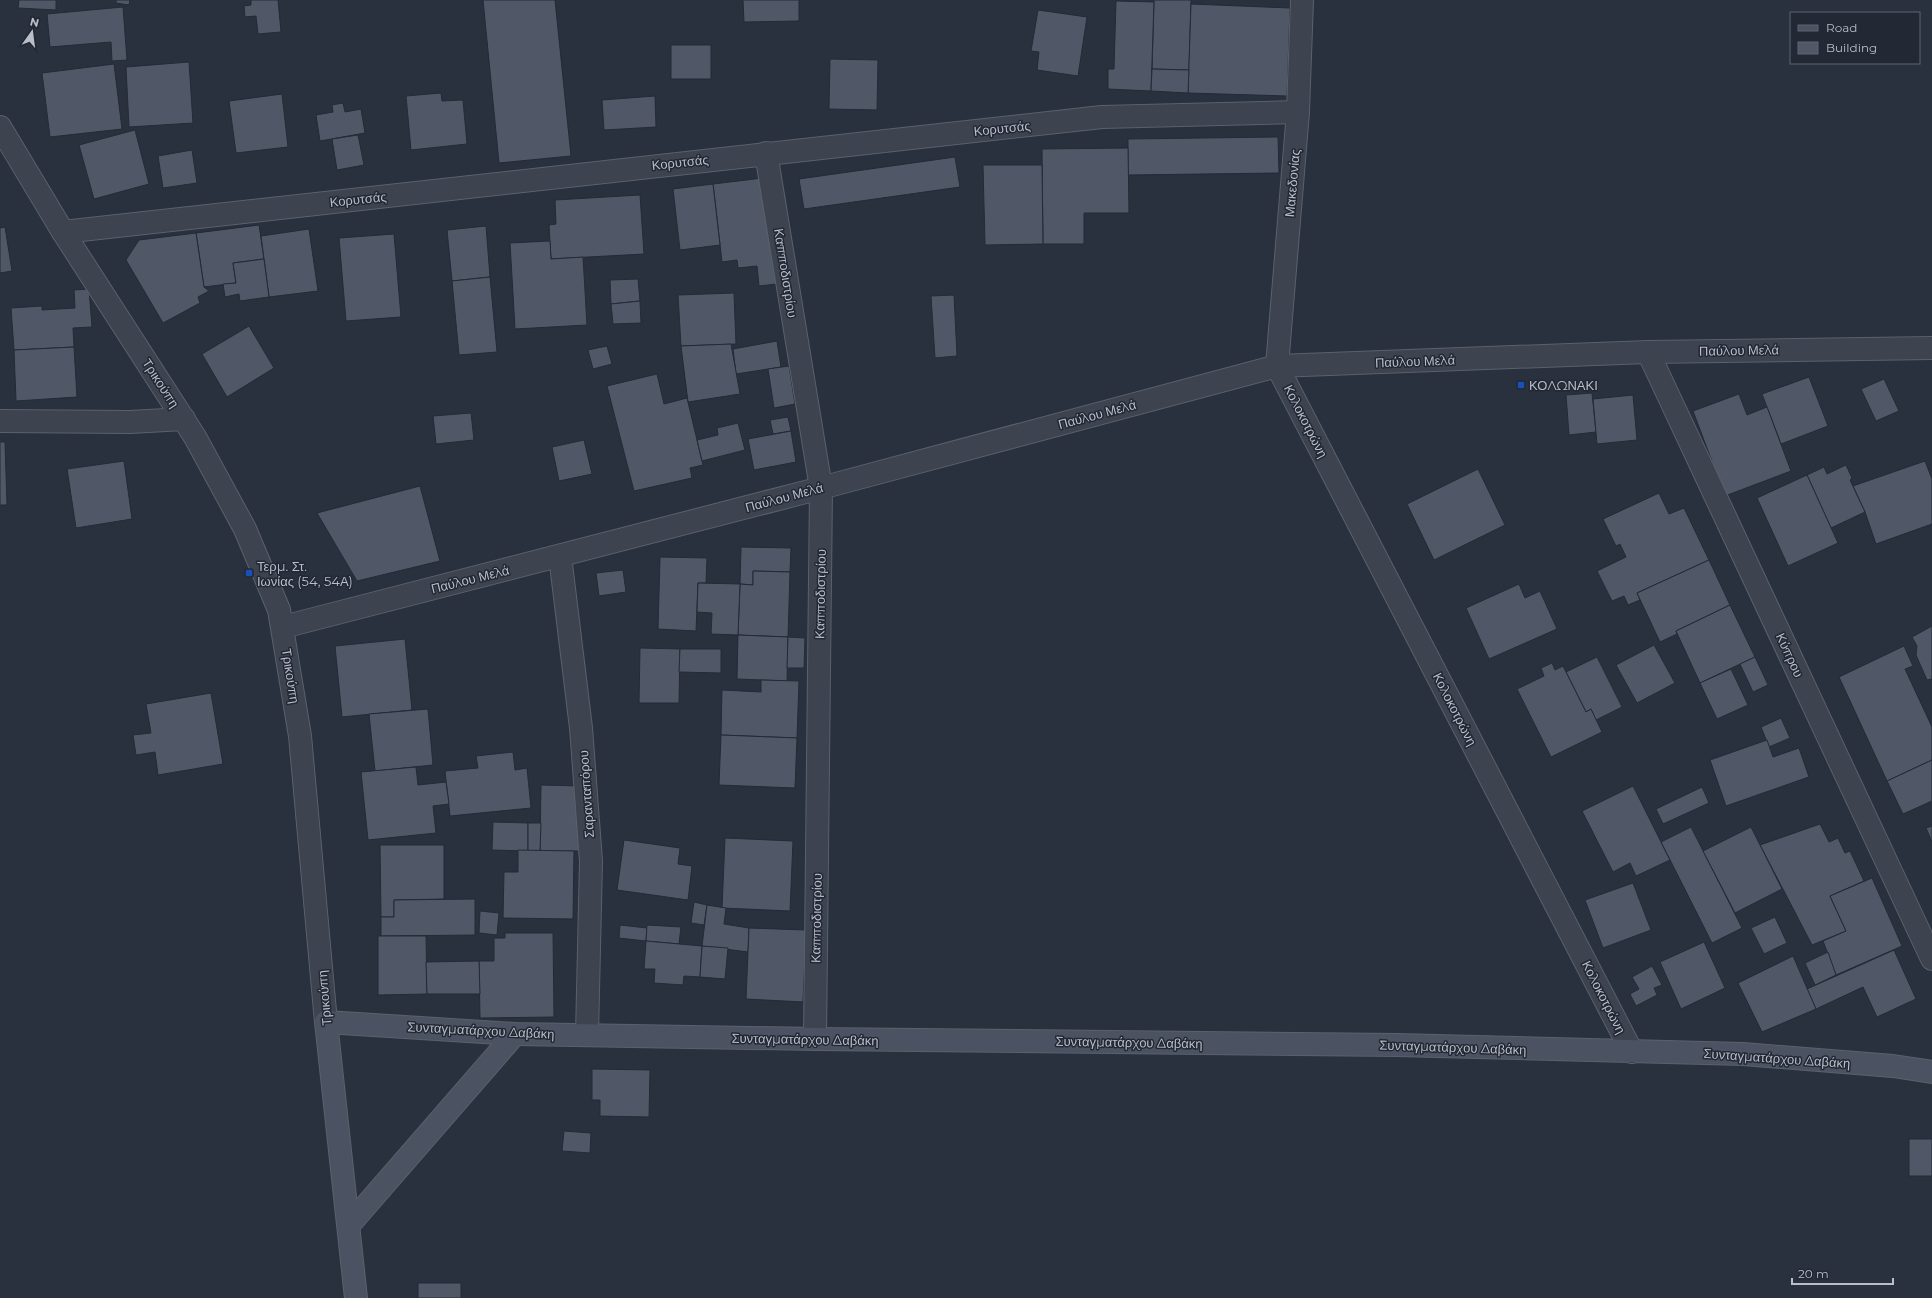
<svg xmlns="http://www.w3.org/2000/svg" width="1932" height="1298" viewBox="0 0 1932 1298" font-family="Montserrat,sans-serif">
<rect width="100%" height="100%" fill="#29313e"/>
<g fill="#505867" stroke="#242a36">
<path d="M19,0H56V10L18,8Z"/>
<path d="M116,0H130L129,5L116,3Z"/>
<path d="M251,0H278L281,32L258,34L256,16L245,17L244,6L251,5Z"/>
<path d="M483,0H555L571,156L499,163Z"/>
<path d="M743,0H799V21L744,22Z"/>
<path d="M1154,0H1191L1189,70L1152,69Z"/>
<path d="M1116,1L1154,2L1151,91L1108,89V69H1114Z"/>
<path d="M1191,4L1290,8L1287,96L1188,93Z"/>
<path d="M123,7L127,60L112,61L111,42L50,47L47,14Z"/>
<path d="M1038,10L1087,17L1078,76L1037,70L1039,52L1031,51Z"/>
<rect x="671" y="45" width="40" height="34"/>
<path d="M830,59L878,60L877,110L829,109Z"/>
<path d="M189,62L193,123L129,127L126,67Z"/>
<path d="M114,64L122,129L50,137L42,73Z"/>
<path d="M1152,69L1189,70L1188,93L1151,91Z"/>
<path d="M441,93L442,101L463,100L467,144L411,150L406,96Z"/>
<path d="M282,94L288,147L236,153L229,101Z"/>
<path d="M655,96L656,127L604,130L602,100Z"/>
<path d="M343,103L345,112L361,109L365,133L320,141L316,115L333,112L332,105Z"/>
<path d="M135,130L149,184L94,199L79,145Z"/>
<path d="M358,135L364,165L337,170L332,139Z"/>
<path d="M1278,137L1279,173L1128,175V139Z"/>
<path d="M1128,148L1129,213H1084V244H1043L1042,149Z"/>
<path d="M192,150L197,183L163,188L158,156Z"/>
<path d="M955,157L960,187L804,209L799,179Z"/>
<path d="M983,165H1042L1043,244L985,245Z"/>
<path d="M763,178L777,284L759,286L757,266L738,268L737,260L722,262L713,184Z"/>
<path d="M713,184L720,245L680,250L673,189Z"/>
<path d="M640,195L644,254L551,259L549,225L556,224L555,200Z"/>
<path d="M259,225L264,259L233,263L236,283L204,287L196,233Z"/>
<path d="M486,226L490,277L452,281L447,230Z"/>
<path d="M5,227L12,271L0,273V228Z"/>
<path d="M309,229L318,291L269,297L261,236Z"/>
<path d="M196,233L204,287L209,291L198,297L200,303L163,323L126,260L139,240Z"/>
<path d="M394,234L401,317L346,321L339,238Z"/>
<path d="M550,241L551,259L583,257L587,325L515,329L510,243Z"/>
<path d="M264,259L269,297L240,301L239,294L225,297L223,284L236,283L233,263Z"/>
<path d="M490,277L497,352L459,355L452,281Z"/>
<path d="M638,279L640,301L611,304L610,280Z"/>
<path d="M89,289L92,327L73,328L74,347L14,350L11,308L42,306V310L75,308L74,290Z"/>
<path d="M734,293L736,344L681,346L678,295Z"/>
<path d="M954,295L957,356L935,358L931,296Z"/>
<path d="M640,301L641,323L613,324L611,304Z"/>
<path d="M249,326L274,368L227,397L202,354Z"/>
<path d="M777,341L781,367L736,374L733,349Z"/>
<path d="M731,344L740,394L688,402L681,346Z"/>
<path d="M607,346L612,364L593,369L588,350Z"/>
<path d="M74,347L77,397L16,401L14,350Z"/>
<path d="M789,366L795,404L774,408L768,369Z"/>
<path d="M657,374L664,404L687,398L703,465L690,468L692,478L634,491L607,386Z"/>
<path d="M1809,377L1828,426L1781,444L1762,394Z"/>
<path d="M1884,379L1899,411L1876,421L1861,389Z"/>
<path d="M1592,393L1596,432L1569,435L1566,395Z"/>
<path d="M1739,394L1747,415L1767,407L1791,471L1725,496L1693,411Z"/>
<path d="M1633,395L1637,440L1597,444L1593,399Z"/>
<path d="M471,413L474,440L436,444L433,416Z"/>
<path d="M788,417L791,431L773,434L770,420Z"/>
<path d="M738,423L745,450L702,461L697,440L718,435L717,428Z"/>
<path d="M791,431L796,462L754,470L748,439Z"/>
<path d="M584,440L592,474L559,481L552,447Z"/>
<path d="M0,442H5L7,505H0Z"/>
<path d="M124,461L132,519L76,528L67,469Z"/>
<path d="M1925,461L1932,479V524L1876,544L1865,512L1853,486Z"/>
<path d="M1846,465L1852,478L1850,480L1865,512L1831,528L1807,475L1824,467L1827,474Z"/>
<path d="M1478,469L1505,525L1434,560L1407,504Z"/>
<path d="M1807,475L1838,543L1788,566L1757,498Z"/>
<path d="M420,486L440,561L357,581L317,513Z"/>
<path d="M1659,493L1669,514L1684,508L1709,560L1637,593L1640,600L1628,605L1624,596L1612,601L1597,571L1626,557L1620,544L1616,546L1603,519Z"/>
<path d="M741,547L791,548L790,572L753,571V585L740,584Z"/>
<path d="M660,557L707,558L706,583H698L696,631L658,629Z"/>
<path d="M1709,560L1730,605L1676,631L1677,634L1660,642L1637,593Z"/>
<path d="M623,570L626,592L599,596L596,573Z"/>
<path d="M753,571L790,572L788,637L738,635L740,584L753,585Z"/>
<path d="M698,583L740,584L738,635L711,634L712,613L697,612Z"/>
<path d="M1519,584L1525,598L1540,591L1557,629L1489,659L1466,608Z"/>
<path d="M1730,605L1755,657L1700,683L1676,631Z"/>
<path d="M1932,626V679L1927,680L1916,655L1917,646L1912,637Z"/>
<path d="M738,635L788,637L787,681L737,679Z"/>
<path d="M788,637L805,638L804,668H787Z"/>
<path d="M405,639L412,710L342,717L335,646Z"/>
<path d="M1654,645L1675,683L1637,703L1616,665Z"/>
<path d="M1904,646L1913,666L1905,669L1932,727V760L1887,781L1839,677Z"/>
<path d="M640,648L680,649L679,703H639Z"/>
<path d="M680,649H721V673L679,672Z"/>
<path d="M1597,657L1622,707L1596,720L1591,709L1586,712L1566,672Z"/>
<path d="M1755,657L1768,685L1753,692L1740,664Z"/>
<path d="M1552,663L1555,670L1563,666L1586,712L1591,709L1602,732L1551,757L1517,689L1544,676L1541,668Z"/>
<path d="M1731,669L1748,705L1717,719L1700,683Z"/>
<path d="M761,680L799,681L797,738L721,735L722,690L761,692Z"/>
<path d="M211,693L223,764L158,775L155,752L136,755L133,735L151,733L146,704Z"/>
<path d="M428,709L433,765L375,771L369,714Z"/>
<path d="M1781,718L1790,738L1769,747L1761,727Z"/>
<path d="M721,735L797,738L795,788L719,785Z"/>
<path d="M1767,740L1773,757L1799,748L1809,777L1726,806L1710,760Z"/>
<path d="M513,752L515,770L527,768L531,808L450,816L445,771L478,768L476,756Z"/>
<path d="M1932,760V801L1903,814L1887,781Z"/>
<path d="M416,767L418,785L446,782L449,804L433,806L436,833L368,840L361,772Z"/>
<path d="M541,785L580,786L579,851H540Z"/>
<path d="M1633,786L1670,860L1636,876L1630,863L1613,872L1582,811Z"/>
<path d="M1702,787L1709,803L1663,824L1656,809Z"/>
<path d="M493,822L528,823V851L492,850Z"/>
<path d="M528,823H541L540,851H528Z"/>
<path d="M1820,824L1829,842L1838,838L1845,853L1850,851L1864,881L1830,896L1846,931L1812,945L1760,845Z"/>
<path d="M1932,826V842L1926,828Z"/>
<path d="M1691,827L1742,928L1712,943L1661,842Z"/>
<path d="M1751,827L1782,889L1735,913L1703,851Z"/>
<path d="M725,838L793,841L790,911L722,908Z"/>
<path d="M624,840L680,848L678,864L692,866L688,900L617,890Z"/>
<path d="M380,845H444V899L394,900V917H381Z"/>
<path d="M518,850L574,851L573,919L503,918L504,872H518Z"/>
<path d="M1872,878L1902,946L1836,975L1823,941L1846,931L1830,896Z"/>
<path d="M1633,883L1651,930L1603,948L1585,900Z"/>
<path d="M475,899V935L381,936V917H394V900Z"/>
<path d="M694,902L707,905L704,925L691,923Z"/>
<path d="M707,905L726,908L724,924L749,928L748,952L702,946Z"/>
<path d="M480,911L499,913L497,935L479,933Z"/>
<path d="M1775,917L1787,943L1764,954L1751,928Z"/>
<path d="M620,925L647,928L646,941L619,938Z"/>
<path d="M647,925L681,927L679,944L646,941Z"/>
<path d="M749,928L806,930L803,1002L746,999Z"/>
<path d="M505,933H553L554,1017L480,1018L479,961H494V938H505Z"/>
<path d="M378,936H426L427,994L378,995Z"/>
<path d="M646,941L702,946L700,977L684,976L683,985L654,983L655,969H644Z"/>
<path d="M1704,942L1725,988L1681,1009L1660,962Z"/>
<path d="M702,946L728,948L725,979L700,977Z"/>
<path d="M1894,950L1916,999L1877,1017L1863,987L1816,1009L1807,989Z"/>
<path d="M1828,952L1836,975L1815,985L1805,963Z"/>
<path d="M1793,956L1816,1009L1762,1032L1738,983Z"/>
<path d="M479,961L480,994H427L426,962Z"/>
<path d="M1652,966L1662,985L1654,988L1657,995L1636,1006L1630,994L1639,989L1632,977Z"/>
<path d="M592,1069L650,1070L649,1117L600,1116V1100H592Z"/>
<path d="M564,1131L591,1133L590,1153L562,1151Z"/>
<rect x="1909" y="1139" width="23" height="37"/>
<rect x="418" y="1283" width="43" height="15"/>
</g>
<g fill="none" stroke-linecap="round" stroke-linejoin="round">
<defs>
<g id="street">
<path d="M1302,0L1298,112L1277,366L1632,1052"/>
<path d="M0,127L63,232L195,437L245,529L279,610L300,736L326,1022"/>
<path d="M766,153L821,488L815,1039"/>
<path d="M63,232L1102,117L1298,112"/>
<path d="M1648,352L1932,959"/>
<path d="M0,421L130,422L184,419"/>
<path d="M560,556L581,728L591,861L587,1035"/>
<path d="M283,627L821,488L1277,366L1648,352L1932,348"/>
</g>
<g id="secondary">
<path d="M349,1225L515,1034"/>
<path d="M356,1298L326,1022L515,1034L815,1039L1397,1045L1743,1054L1893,1066L1932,1072"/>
</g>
</defs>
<use href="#street" stroke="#5b616c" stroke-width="24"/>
<use href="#secondary" stroke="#5b616c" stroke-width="24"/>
<use href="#street" stroke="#3d434f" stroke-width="22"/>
<use href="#secondary" stroke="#4b5261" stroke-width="22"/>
</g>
<g fill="#1a4fb4" stroke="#222834" stroke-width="1.5">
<rect x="1517" y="381" width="8" height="8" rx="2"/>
<rect x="245" y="569" width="8" height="8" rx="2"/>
</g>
<g text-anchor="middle" stroke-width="3" stroke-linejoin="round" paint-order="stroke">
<g font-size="13" fill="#b9bec9" stroke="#222834">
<text transform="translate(1002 128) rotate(-6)" y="5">Κορυτσάς</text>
<text transform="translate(680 162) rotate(-6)" y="5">Κορυτσάς</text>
<text transform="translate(1292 183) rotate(-85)" y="5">Μακεδονίας</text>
<text transform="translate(358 199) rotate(-6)" y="5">Κορυτσάς</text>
<text transform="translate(786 273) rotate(81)" y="5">Καπποδιστρίου</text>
<text transform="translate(1739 350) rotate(-1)" y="5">Παύλου Μελά</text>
<text transform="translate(1415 361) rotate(-2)" y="5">Παύλου Μελά</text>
<text transform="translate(161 383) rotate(57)" y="5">Τρικούπη</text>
<text transform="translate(1097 414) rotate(-15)" y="5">Παύλου Μελά</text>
<text transform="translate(1306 421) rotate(63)" y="5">Κολοκοτρώνη</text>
<text transform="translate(784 497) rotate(-15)" y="5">Παύλου Μελά</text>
<text transform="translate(470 579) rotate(-14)" y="5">Παύλου Μελά</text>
<text transform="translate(820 594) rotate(-89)" y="5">Καπποδιστρίου</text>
<text transform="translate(1790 655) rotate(65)" y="5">Κύπρου</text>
<text transform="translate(291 676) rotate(81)" y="5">Τρικούπη</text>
<text transform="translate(1455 709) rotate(63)" y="5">Κολοκοτρώνη</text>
<text transform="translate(586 794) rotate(-94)" y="5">Σαρανταπόρου</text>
<text transform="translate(816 918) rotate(-89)" y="5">Καπποδιστρίου</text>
<text transform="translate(1604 997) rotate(63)" y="5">Κολοκοτρώνη</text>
<text transform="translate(324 998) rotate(-95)" y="5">Τρικούπη</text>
<text transform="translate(481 1030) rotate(3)" y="5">Συνταγματάρχου Δαβάκη</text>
<text transform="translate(805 1039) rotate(1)" y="5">Συνταγματάρχου Δαβάκη</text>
<text transform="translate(1129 1042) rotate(1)" y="5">Συνταγματάρχου Δαβάκη</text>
<text transform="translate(1453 1047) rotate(2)" y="5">Συνταγματάρχου Δαβάκη</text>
<text transform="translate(1777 1058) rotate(4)" y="5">Συνταγματάρχου Δαβάκη</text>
</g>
<g font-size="13" fill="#b9bec9" stroke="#222834" text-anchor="start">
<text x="1529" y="390">ΚΟΛΩΝΑΚΙ</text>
<text x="257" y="571">Τερμ. Στ.<tspan x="257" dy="15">Ιωνίας (54, 54Α)</tspan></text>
</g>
</g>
<rect x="1790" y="12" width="130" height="52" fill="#222834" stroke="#5e6470"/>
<rect x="1798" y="25" width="20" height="6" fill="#4b5261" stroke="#5e6470"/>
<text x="1826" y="32" font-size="12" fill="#b9bec9">Road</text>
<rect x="1798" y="42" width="20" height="12" fill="#505867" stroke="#5e6470"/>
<text x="1826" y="52" font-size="12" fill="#b9bec9">Building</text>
<g transform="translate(32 32) rotate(14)" stroke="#222834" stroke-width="3" paint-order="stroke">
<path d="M0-3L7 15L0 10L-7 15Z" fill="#b9bec9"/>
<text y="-6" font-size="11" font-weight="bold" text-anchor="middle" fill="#b9bec9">N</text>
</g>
<path d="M1792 1278v6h101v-6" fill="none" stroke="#b9bec9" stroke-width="2"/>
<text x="1798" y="1278" font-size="12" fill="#b9bec9" stroke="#222834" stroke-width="3" paint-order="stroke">20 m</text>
</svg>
